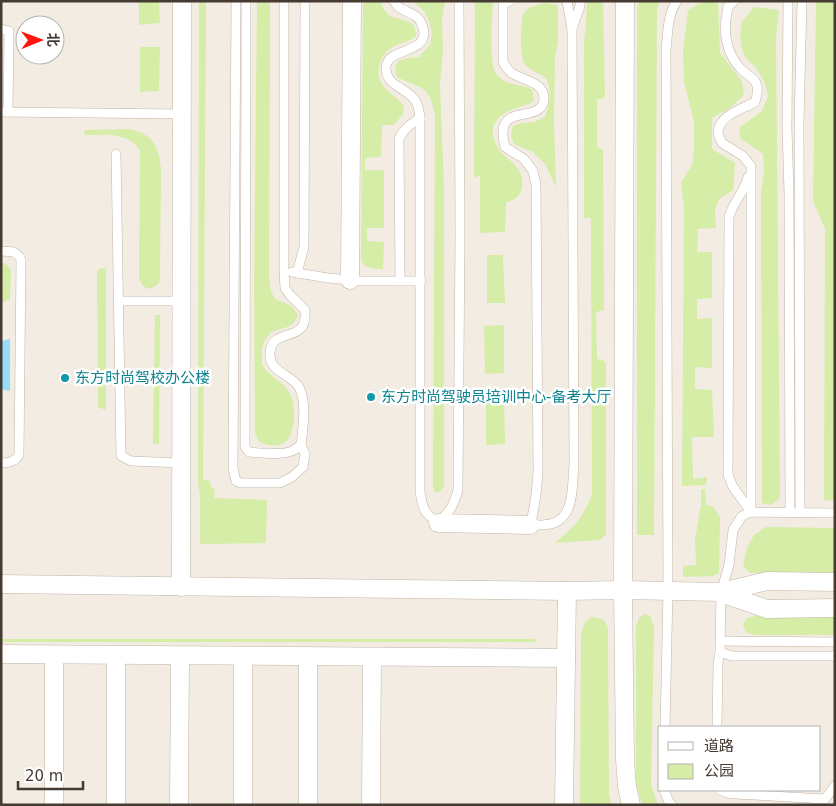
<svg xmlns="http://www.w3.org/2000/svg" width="836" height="806" viewBox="0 0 836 806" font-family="'DejaVu Sans','Noto Sans SC',sans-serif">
<rect width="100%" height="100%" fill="#f3ece2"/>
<g fill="#d5eda6">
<path d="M139,1H159L160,23L139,25Z"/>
<path d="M199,1H206L203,480L210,481L211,488L215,489L214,498L267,500L266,543L200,544V497L198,481Z"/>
<path d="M257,1H270L269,278L271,291L275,299L292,306L298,315C293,329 284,327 271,332C265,339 261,346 262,356C262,357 262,364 262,364C268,378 290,382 293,403C294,411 295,423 292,430C291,434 288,441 284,443C277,447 263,446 258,440C258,439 256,434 255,433L254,290Z"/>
<path d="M363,1H381C386,29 417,10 416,36C409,42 399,43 391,48C379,56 374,75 384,87C390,94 399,98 404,107L403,114L394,125H382L381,157L365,158V170H381L384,171V228H367V241L384,242L383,269C374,269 366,269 361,261Z"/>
<path d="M413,1H445L442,20L443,50L440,84L444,189V486L441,491L435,493L433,485L435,115C428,82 422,90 397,77C390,59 405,58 419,57L430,45L432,33L429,21L424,11Z"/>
<path d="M475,1H493C492,16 489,60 495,72C496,75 500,78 503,80C512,86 524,84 532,90L534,100L531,103C522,107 513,108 505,113C488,123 490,139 502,153C507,158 514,163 518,169C522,175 523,181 522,188C520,197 514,200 506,203L505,232L480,233V175L474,178Z"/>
<path d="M587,1H603L605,98L597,99V147L603,150L604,310L596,312L597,359L603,360L606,363V534L600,540L554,543C573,529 584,517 592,494L591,218H584V40L586,25Z"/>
<path d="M639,1H660L657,9L654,535H637V9Z"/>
<path d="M704,1H712L718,3L720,53L742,81L744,95L730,108L712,118V149L735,163L733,190L719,199L715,210L716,228L698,229L697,252H712V298L697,299V319L712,318V368L695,367V389L712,390L714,437H692L693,479L707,477L706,485L682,486L684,209L681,183L693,163L694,142V122L684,82L683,51L688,10Z"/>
<path d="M816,1H835V501L824,500L825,229L813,201Z"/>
<path d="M545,3L558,5V43L555,55L554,123L556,187L545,164L533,152L514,144L511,136L513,126L522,123L534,122L545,117C549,107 553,90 546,79C541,73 528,71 524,63C520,55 520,19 524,13C529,6 537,5 545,3Z"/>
<path d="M754,7L779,10L776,38L780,498L771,505L762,503L761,193L764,173L763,154L740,138L739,128L762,111L768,96L765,83L756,68L745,57L742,49L740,35L742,22Z"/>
<path d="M140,47H160L159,91L140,92Z"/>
<path d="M127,129C152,133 158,144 161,168L160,276L159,283L154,287L148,289L142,285L139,277L140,150C126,131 106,135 84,135L85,130Z"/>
<path d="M487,255H503L505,303H487Z"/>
<path d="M1,262L6,264L11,270L10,299L1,303Z"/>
<path d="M100,268L106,269V410L98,407L97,272Z"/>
<path d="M155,315H160L159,444H153Z"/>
<path d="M504,325V373L485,374L484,326Z"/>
<path d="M504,397L505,444L486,445V398Z"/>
<path d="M701,489H705L706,505L713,507L720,517L719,573L713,576L683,577V566L696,565L695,540L701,505Z"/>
<path d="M766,527L835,528V573H750L743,566L747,548L754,535Z"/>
<path d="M645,614L650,616L654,627L651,785L658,805H644L641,801L636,784V627L639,618Z"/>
<path d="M758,615L835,616V635H754L746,632L743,625L747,618Z"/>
<path d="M591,617L598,618L605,621L608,629L609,794L611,805H580L581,634L585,623Z"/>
<path d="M2,639H535L536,642H1Z"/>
</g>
<path fill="#97dcf8" d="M10,339V391L1,389V341Z"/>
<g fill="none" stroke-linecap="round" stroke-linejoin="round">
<defs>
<g id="lane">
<path d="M236,1L233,469L236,481L241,483H280L292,477L303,467L305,454L301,445"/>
<path d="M246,1L245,447L249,452C260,453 284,456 294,450C296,449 298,446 301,445C303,428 307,402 299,387C291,374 268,372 270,353C272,325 308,346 305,310L290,295L285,288L284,271V1"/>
<path d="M394,1C396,4 398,8 402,9C409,13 420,16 422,25C423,28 424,30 424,33C424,55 384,47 386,70C388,87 407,88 415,100C419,105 419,112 420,118V492C423,509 423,512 438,523C450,511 453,507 458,490L460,235L459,1"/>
<path d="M510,1L503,4V62C506,67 508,71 513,74C524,80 545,83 544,99C542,126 492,99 505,147L524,159L533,171L536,185L538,471C537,490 535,507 530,525C538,525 546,526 554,523C575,515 572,484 574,465L572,29L567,1"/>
<path d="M734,1C732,3 730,5 728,7C727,10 727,15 726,19C724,37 728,56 742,70C746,74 753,77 756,83C759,89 757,96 755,102C743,109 721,114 718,131C718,134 720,139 722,143L743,156L751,166V512"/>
<path d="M788,1L787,128L789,193L790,513"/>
<path d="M1,29L9,31L8,112"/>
<path d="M572,29L580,6V1"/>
<path d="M1,112L182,114"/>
<path d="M116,154L121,456L131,461L181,463"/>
<path d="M748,177C745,191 733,202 729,217L728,475L733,487L751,512"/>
<path d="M1,251C10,252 17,250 21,260L19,455C16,461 9,463 1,463"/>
<path d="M292,272L328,278L361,281H421"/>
<path d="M297,273L304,247L305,1"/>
<path d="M400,281L399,139C403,129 411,124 420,118"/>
<path d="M118,301H181"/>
<path d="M800,513L799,123L802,1"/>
<path d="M720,641L835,642"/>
<path d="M720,652L732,656H835"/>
<path d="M665,727L668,592L666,50C668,34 667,15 677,1"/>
<path d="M717,727L718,664L720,652L721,592L729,565L733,530L742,516L751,512L835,513"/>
<path d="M664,790L669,802L672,805"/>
<path d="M720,790L727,793L735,794L825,799L835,786"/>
</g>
<g id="street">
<path d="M625,1L623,590L625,759L627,787L631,805"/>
<path d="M350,280L352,1"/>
<path d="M438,523L530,525"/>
<path d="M1,584L567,591L623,590L721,592L767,581L835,582"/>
<path d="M181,587L182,1"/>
<path d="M721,593L767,609L835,608"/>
<path d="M1,654L566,658"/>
<path d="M54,805V655"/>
<path d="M116,805V655"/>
<path d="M179,805L180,656"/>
<path d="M243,805V656"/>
<path d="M308,805V656"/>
<path d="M371,805L372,657"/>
<path d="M564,805L567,591"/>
</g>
</defs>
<use href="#lane" stroke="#c2b5a7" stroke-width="10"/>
<use href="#street" stroke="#c2b5a7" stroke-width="19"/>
<use href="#lane" stroke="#fff" stroke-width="9"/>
<use href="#street" stroke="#fff" stroke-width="18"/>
</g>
<g fill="#0f9aa8" stroke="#fff" stroke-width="2">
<circle cx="65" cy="378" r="5"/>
<circle cx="371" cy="397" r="5"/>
</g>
<g text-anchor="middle" stroke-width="5" stroke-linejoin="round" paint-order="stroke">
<g font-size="15" fill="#0d838f" stroke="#fff" text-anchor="start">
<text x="75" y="383">东方时尚驾校办公楼</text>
<text x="381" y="402">东方时尚驾驶员培训中心-备考大厅</text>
</g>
</g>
<rect width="836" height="806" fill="none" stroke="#453b32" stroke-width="5"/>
<rect x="658" y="726" width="162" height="65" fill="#ffffff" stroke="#b5b1ad"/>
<rect x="668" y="742" width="25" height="8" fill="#ffffff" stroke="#b5b1ad"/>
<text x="704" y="751" font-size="15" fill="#453b32">道路</text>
<rect x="668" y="764" width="25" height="15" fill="#d5eda6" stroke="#b5b1ad"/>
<text x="704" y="776" font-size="15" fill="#453b32">公园</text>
<g transform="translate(40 40) rotate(89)"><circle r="24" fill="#ffffff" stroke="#b5b1ad"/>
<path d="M0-4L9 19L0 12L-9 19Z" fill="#ff150d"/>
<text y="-8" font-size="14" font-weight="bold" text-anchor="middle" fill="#453b32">北</text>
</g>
<path d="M18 781v8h65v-8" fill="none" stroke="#453b32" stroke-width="2.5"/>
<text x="25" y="781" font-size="15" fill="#453b32" stroke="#ffffff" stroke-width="4" paint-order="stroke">20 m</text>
</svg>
